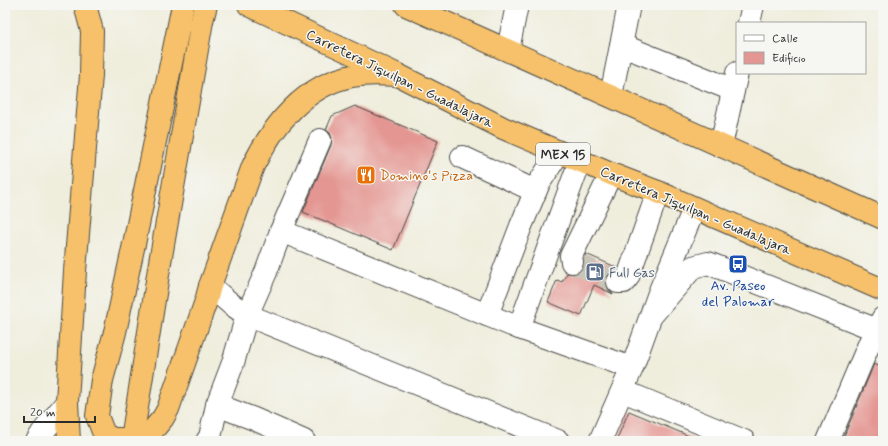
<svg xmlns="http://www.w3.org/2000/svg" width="888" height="446" viewBox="0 0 888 446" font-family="Mynerve,sans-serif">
<rect width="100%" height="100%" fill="#f6f6f2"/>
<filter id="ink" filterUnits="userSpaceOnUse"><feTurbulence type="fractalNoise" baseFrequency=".025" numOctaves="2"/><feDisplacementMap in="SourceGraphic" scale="8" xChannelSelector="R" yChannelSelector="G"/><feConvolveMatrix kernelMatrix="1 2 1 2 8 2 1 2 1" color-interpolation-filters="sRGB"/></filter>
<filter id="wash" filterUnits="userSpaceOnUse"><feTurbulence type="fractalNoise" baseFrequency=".012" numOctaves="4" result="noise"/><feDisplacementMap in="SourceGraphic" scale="16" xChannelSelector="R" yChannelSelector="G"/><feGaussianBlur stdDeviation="0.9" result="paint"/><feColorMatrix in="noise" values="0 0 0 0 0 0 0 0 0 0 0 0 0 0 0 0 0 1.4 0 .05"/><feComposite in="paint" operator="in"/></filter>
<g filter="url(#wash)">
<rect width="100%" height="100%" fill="#efeddb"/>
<g id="blocks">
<g fill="#e49692">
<path d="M355,106L438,141L393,250L303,212L331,145L332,138L330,133L326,130L332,116Z"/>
<path d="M586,254L618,268L611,271L607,275L606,282L607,289L613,294L594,285L581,316L548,302L557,280L562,282L567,273L574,274L580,271L584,266V258Z"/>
<path d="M874,364L883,368V441H842Z"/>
<path d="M629,411L701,441H616Z"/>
</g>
</g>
</g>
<g filter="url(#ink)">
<use href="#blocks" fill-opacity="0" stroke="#484845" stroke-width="1"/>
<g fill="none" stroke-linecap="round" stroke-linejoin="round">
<path stroke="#c8c6b8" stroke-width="22" stroke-dasharray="22 11" stroke-linecap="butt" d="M572,262L618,282"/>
<defs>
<g id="minor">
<path d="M749,23L753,5"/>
<path d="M621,45L733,90"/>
<path d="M508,50L517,5"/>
<path d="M611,96L629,5"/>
<path d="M721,146L737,73"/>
<path d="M462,157L535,191"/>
<path d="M281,231L519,328L632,368"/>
<path d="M572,262L571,256L611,174"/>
<path d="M618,282H624L628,277L658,192"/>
<path d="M210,286L231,304L247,315L558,441"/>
<path d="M487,315L521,226L539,183L559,152"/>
<path d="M651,316L693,267L708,263L877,330"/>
<path d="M519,328L580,161"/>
<path d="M623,391L744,441"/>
<path d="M217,405L254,419L304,441"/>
<path d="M37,441L42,433L67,402"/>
<path d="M207,441L210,437L217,405L233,363L247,315L266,272L281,231L320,140"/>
<path d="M600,441L632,368L659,293L694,209"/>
<path d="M828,441L870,342L883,318"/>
</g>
<g id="highway">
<path d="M183,5L134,244L115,332L102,380L97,416L104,434L113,439H132L144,436L153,430L163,418L168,409L206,301L210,286L253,166C273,125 305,85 352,76C367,73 383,74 398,75"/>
<path d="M249,5L398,75L503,128L611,174L658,192L883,290"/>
<path d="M406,5L883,218"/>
<path d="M132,439L160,262L202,21L206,5"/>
<path d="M69,441L67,402L75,271L91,75L92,31L85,5"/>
</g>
</defs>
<use href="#minor" stroke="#484845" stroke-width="24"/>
<use href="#highway" stroke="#484845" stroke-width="24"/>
<use href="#minor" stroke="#fff" stroke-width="22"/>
<use href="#highway" stroke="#f6c16b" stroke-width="22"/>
</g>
</g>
<defs>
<symbol id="restaurant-square" viewBox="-11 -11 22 22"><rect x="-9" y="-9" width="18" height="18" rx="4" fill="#e8710a" stroke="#f6f6f2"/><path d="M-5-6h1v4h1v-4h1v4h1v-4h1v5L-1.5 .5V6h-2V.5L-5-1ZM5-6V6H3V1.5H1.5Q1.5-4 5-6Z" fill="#fff"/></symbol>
<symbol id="bus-square" viewBox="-11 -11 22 22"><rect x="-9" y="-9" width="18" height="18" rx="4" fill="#1a4fb4" stroke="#f6f6f2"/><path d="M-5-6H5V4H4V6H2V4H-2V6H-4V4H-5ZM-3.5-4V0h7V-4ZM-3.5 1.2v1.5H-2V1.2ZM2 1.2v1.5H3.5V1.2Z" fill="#fff"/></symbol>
<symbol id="fuel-square" viewBox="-11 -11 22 22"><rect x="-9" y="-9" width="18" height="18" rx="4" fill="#5c6f8a" stroke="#f6f6f2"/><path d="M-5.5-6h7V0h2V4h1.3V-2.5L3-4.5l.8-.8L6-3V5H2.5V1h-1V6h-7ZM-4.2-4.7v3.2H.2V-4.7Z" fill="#fff"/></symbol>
</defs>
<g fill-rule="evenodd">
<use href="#restaurant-square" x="355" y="164" width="22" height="22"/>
<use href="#bus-square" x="727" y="253" width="22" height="22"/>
<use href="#fuel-square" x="584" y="261" width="22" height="22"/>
</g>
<g text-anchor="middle" stroke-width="3" stroke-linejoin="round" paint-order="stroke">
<rect fill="#f6f6f2" stroke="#686867" stroke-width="1" x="536" y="143" width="54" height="22" rx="3"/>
<g font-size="13" font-weight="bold" fill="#2b2b2b">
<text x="563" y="159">MEX 15</text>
</g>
<g font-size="14" fill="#2b2b2b" stroke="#f6f6f2">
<text transform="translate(400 78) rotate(26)" y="5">Carretera Jiquilpan - Guadalajara</text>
<text transform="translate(696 210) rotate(23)" y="5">Carretera Jiquilpan - Guadalajara</text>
</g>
<g font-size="14" fill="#c56008" stroke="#f6f6f2" text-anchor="start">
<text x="380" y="180">Domino's Pizza</text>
</g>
<g font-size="14" fill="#4e5e75" stroke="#f6f6f2" text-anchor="start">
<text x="609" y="277">Full Gas</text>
</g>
<g font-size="14" fill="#164399" stroke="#f6f6f2">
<text x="738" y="290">Av. Paseo<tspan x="738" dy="16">del Palomar</tspan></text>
</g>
</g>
<rect width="888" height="446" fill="none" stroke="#f6f6f2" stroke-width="20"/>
<rect x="736" y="22" width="130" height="52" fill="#f6f6f2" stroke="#a5a5a2"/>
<rect x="744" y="35" width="20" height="6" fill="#ffffff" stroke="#a5a5a2"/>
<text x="772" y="42" font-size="12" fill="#2b2b2b">Calle</text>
<rect x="744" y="52" width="20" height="12" fill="#e49692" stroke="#a5a5a2"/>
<text x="772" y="62" font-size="12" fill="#2b2b2b">Edificio</text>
<path d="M24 416v6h71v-6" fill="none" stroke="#2b2b2b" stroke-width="2"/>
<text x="30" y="416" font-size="12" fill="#2b2b2b" stroke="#f6f6f2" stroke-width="3" paint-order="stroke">20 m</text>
</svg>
